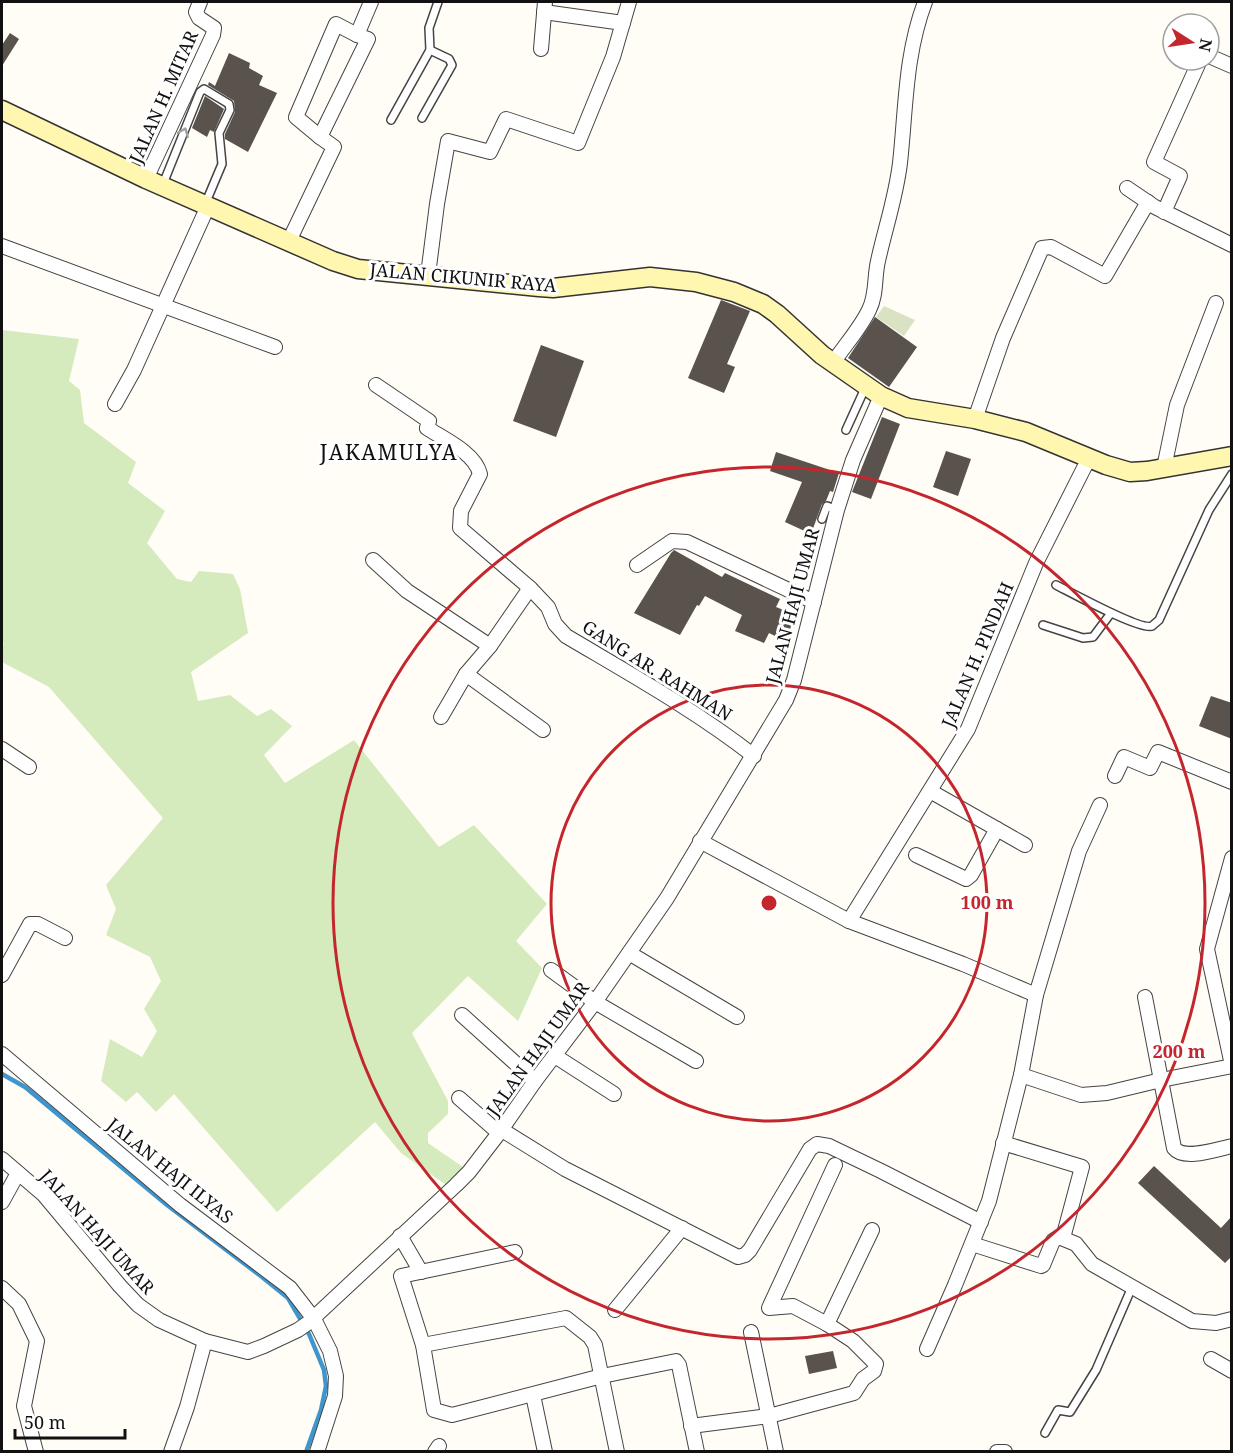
<svg xmlns="http://www.w3.org/2000/svg" width="1233" height="1453" viewBox="0 0 1233 1453" font-family="'Noto Serif',serif">
<rect width="100%" height="100%" fill="#fffdf5"/>
<path fill="#d5ebbd" d="M2,330L79,339L69,381L80,390L84,423L136,462L128,483L165,511L147,543L177,579L191,582L199,571L233,574L240,589L248,633L191,672L198,701L230,695L257,716L271,709L292,726L264,755L285,783L354,740L439,847L474,825L547,904L516,941L542,968L518,1021L468,976L412,1033L448,1101V1114L428,1133V1143L463,1167L446,1185L401,1153L375,1122L277,1212L174,1094L156,1112L137,1092L126,1102L101,1081L110,1039L142,1057L157,1031L144,1009L161,981L150,957L106,935L116,909L106,885L163,818L49,687L2,662V648L4,644L2,642Z"/>
<path fill="#d9e3c4" d="M884,306L915,320L904,336L876,317Z"/>
<g fill="none" stroke-linecap="round" stroke-linejoin="round">
<path stroke="#3f96cf" stroke-width="4.5" d="M2,1074L25,1087L167,1205L262,1277L288,1298L309,1334L324,1370L326,1386L321,1410L306,1452"/>
</g>
<g fill="#5a524d">
<path d="M10,33L19,39L2,66V45Z"/>
<path d="M229,53L250,63L249,68L263,76L259,85L277,93L248,152L225,139V134L235,112L234,101L208,85L209,82L215,86Z"/>
<path d="M205,96L224,109L214,132L210,130L207,137L192,128Z"/>
<path d="M721,300L750,311L727,364L735,367L724,393L688,378Z"/>
<path d="M875,317L917,347L889,387L848,358Z"/>
<path d="M541,345L584,361L556,437L513,421Z"/>
<path d="M882,417L900,424L871,499L852,492Z"/>
<path d="M946,451L971,459L958,496L933,487Z"/>
<path d="M776,452L839,473L833,492L830,491L826,501L822,504L811,534L785,522L802,482L770,471Z"/>
<path d="M674,550L722,577L725,573L780,599L776,607L796,615L785,641L769,633L764,643L735,631L742,615L705,596L699,606L697,605L680,635L634,613L671,553Z"/>
<path d="M1211,696L1232,703V739L1199,726Z"/>
<path d="M1154,1166L1221,1228L1232,1216V1256L1225,1263L1138,1183Z"/>
<path d="M833,1351L837,1368L809,1374L805,1356Z"/>
</g>
<g fill="none" stroke-linecap="round" stroke-linejoin="round">
<defs>
<g id="lane">
<path d="M422,118L452,65L449,59L430,50"/>
<path d="M391,120L430,50L429,28L438,2"/>
<path d="M163,184L200,92L204,89L229,104L230,110L219,133L222,164L206,202"/>
<path d="M846,430L866,386"/>
<path d="M822,519L827,506L837,510"/>
<path d="M1056,585C1070,592 1141,631 1152,626C1152,626 1159,620 1159,620L1209,510L1232,474"/>
<path d="M1043,625L1083,638L1093,637L1111,613"/>
<path d="M1045,1433L1058,1410L1070,1412L1096,1370L1132,1287"/>
</g>
<g id="street">
<path d="M544,12L623,23"/>
<path d="M541,49L545,2"/>
<path d="M1209,56L1232,66"/>
<path d="M320,137L296,117L336,24L357,35"/>
<path d="M146,179L213,35L214,28L199,18L196,12L200,2"/>
<path d="M1127,188L1155,207L1232,245"/>
<path d="M1164,212L1180,176L1154,162L1200,60"/>
<path d="M289,241L334,147L320,137L368,39L357,35L371,2"/>
<path d="M2,246L275,347"/>
<path d="M428,275L437,204L448,141L490,152L506,119L578,143L613,57L629,2"/>
<path d="M833,363C844,346 860,329 869,310C877,294 874,278 878,261C885,229 896,197 900,163C906,108 905,55 925,2"/>
<path d="M376,385L429,421L427,428C444,439 475,453 480,474L461,511L460,528L530,588L548,607L555,624L566,636C630,674 695,710 754,756"/>
<path d="M115,404L134,370L208,206"/>
<path d="M975,419L1003,338L1042,248L1051,247L1105,276L1148,202"/>
<path d="M1164,468L1177,405L1216,303"/>
<path d="M373,560L407,591L490,646L530,588"/>
<path d="M637,565L672,541L687,542L814,602"/>
<path d="M466,674L543,730"/>
<path d="M441,717L466,674L490,646"/>
<path d="M2,749L29,767"/>
<path d="M1115,776L1124,757L1150,768L1158,752L1232,782"/>
<path d="M930,791L1025,845"/>
<path d="M700,841L849,921L963,964L1036,995"/>
<path d="M916,855L966,879L971,875L997,829"/>
<path d="M1232,858L1207,949L1232,1065"/>
<path d="M849,921L968,729L1036,563L1089,458"/>
<path d="M629,953L737,1017"/>
<path d="M551,970L595,1002L696,1061"/>
<path d="M2,975L30,924H38L65,938"/>
<path d="M1145,997L1174,1148C1184,1161 1217,1149 1232,1146"/>
<path d="M462,1015L535,1081"/>
<path d="M2,1054L180,1205L290,1288L314,1319L330,1351L336,1376L335,1396L317,1452"/>
<path d="M555,1056L614,1094"/>
<path d="M1021,1075L1081,1095L1107,1093L1161,1080L1232,1066"/>
<path d="M459,1098L499,1133"/>
<path d="M502,1130L565,1169L738,1257L745,1255L750,1250L810,1149L817,1144L829,1146L881,1171L981,1222"/>
<path d="M1003,1143L1082,1167L1063,1238"/>
<path d="M2,1159L44,1195L120,1286L138,1305L159,1320L205,1341L248,1352L264,1346L298,1330L308,1323L456,1185L469,1172L499,1133L535,1081L595,1002L667,898L786,700L794,680L837,510L853,460L881,396"/>
<path d="M2,1202L18,1173"/>
<path d="M400,1236L421,1272"/>
<path d="M972,1244L1041,1266L1043,1265L1053,1241L1059,1237L1076,1244L1092,1264L1192,1321L1216,1323L1232,1319"/>
<path d="M515,1252L401,1276L423,1345L434,1410L452,1415L602,1376L676,1361L679,1365L697,1452"/>
<path d="M2,1288L19,1304L37,1341L24,1406L36,1452"/>
<path d="M615,1310L682,1228"/>
<path d="M827,1324L872,1230"/>
<path d="M751,1332L776,1452"/>
<path d="M423,1345L566,1318L590,1337L595,1345L617,1452"/>
<path d="M927,1349L955,1285L989,1201L1021,1075L1036,995L1079,851L1100,805"/>
<path d="M1211,1359L1232,1371"/>
<path d="M533,1395L545,1452"/>
<path d="M691,1426L769,1416L854,1393L863,1379L874,1371L876,1364L853,1341L827,1324L793,1306L769,1308L835,1165"/>
<path d="M171,1452L187,1407L205,1341"/>
<path d="M435,1452L439,1446"/>
<path d="M997,1452H1005"/>
</g>
<path id="secondary" d="M2,110L146,179L333,261L358,269L539,287L553,288L650,277L696,282L734,292L763,304L777,314L822,355L881,396L908,408L975,419L1026,432L1106,465L1130,472L1147,471L1232,456"/>
</defs>
<use href="#lane" stroke="#444" stroke-width="10"/>
<use href="#street" stroke="#444" stroke-width="16"/>
<use href="#secondary" stroke="#333" stroke-width="21"/>
<use href="#lane" stroke="#fff" stroke-width="7"/>
<use href="#street" stroke="#fff" stroke-width="14"/>
<use href="#secondary" stroke="#fff6b0" stroke-width="18"/>
</g>
<defs><path id="oneway-chevron" d="M-2-3.5L2.5 0L-2 3.5" fill="none" stroke-width="1.6" stroke-linecap="round" stroke-linejoin="round" transform="scale(1.5)"/></defs>
<use stroke="#a0a0a0" href="#oneway-chevron" transform="translate(184 132) rotate(-68)"/>
<g fill="none" stroke="#c4262e" stroke-width="3">
<circle cx="769" cy="903" r="218"/>
<circle cx="769" cy="903" r="436"/>
</g>
<g text-anchor="middle" stroke-width="6" stroke-linejoin="round" paint-order="stroke">
<g font-size="18" fill="#111" stroke="#fff">
<text transform="translate(164 97) rotate(-66)" y="6">JALAN H. MITAR</text>
<text transform="translate(463 278) rotate(5)" y="6">JALAN CIKUNIR RAYA</text>
<text transform="translate(793 606) rotate(-75)" y="6">JALAN HAJI UMAR</text>
<text transform="translate(978 655) rotate(-67)" y="6">JALAN H. PINDAH</text>
<text transform="translate(657 671) rotate(32)" y="6">GANG AR. RAHMAN</text>
<text transform="translate(538 1049) rotate(-54)" y="6">JALAN HAJI UMAR</text>
<text transform="translate(170 1171) rotate(39)" y="6">JALAN HAJI ILYAS</text>
<text transform="translate(97 1232) rotate(48)" y="6">JALAN HAJI UMAR</text>
</g>
<g font-size="21" letter-spacing="1.5" fill="#111" stroke="#fff">
<text x="389" y="460">JAKAMULYA</text>
</g>
</g>
<circle cx="769" cy="903" r="9" fill="#c4262e" stroke="#fff" stroke-width="3"/>
<g font-size="18" text-anchor="middle" font-weight="bold" fill="#c4262e" stroke="#fff" stroke-width="6" stroke-linejoin="round" paint-order="stroke">
<text x="987" y="909">100 m</text>
<text x="1179" y="1058">200 m</text>
</g>
<rect width="1233" height="1453" fill="none" stroke="#111111" stroke-width="6"/>
<g transform="translate(1191 42) rotate(102)"><circle r="28" fill="#ffffff" stroke="#a0a0a0" stroke-width="1.5"/>
<path d="M0-4.5L10 22L0 15L-10 22Z" fill="#c4262e"/>
<text y="-9" font-size="16" font-weight="bold" text-anchor="middle" fill="#111111">N</text>
</g>
<path d="M15 1429v9h110v-9" fill="none" stroke="#111111" stroke-width="3"/>
<text x="24" y="1429" font-size="18" fill="#111111" stroke="#ffffff" stroke-width="4.5" paint-order="stroke">50 m</text>
</svg>
